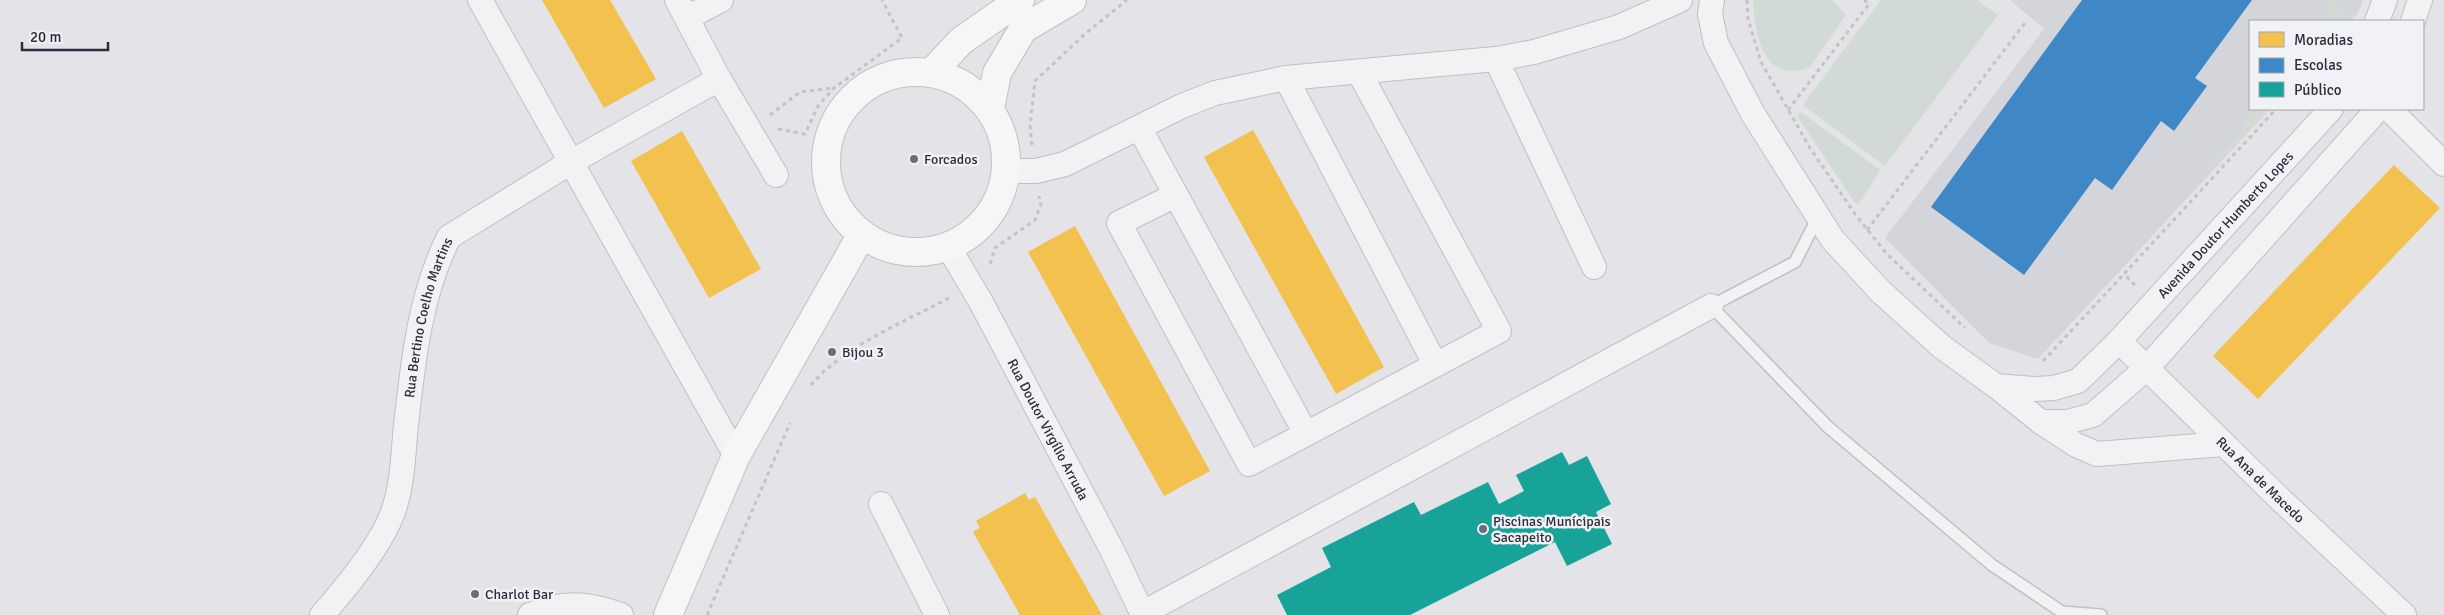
<svg xmlns="http://www.w3.org/2000/svg" width="2444" height="615" viewBox="0 0 2444 615" font-family="Signika,sans-serif">
<rect width="100%" height="100%" fill="#e3e3e8"/>
<path fill="#d4d4db" d="M2010,0H2363L2358,13L2351,21H2250V109H2270L2038,359L1989,343L1885,238L2044,29Z"/>
<g fill="#d2dad5">
<path d="M1753,0H1832L1846,15L1810,67C1762,85 1756,36 1753,0Z"/>
<path d="M1881,0H1977L1998,15L1885,166L1803,105Z"/>
<path d="M2328,0H2333L2343,11L2355,17L2351,21H2324Z"/>
<path d="M2250,107V109H2270L2216,167L2206,161L2225,149L2239,136Z"/>
<path d="M1801,112L1880,170L1859,204L1855,203L1798,117Z"/>
</g>
<g fill="#f2c14e">
<path d="M542,0H610L656,79L604,108Z"/>
<path d="M1253,130L1384,367L1336,394L1204,157Z"/>
<path d="M682,131L761,269L709,298L631,161Z"/>
<path d="M2394,165L2440,208L2258,399L2213,356Z"/>
<path d="M1075,226L1210,471L1164,496L1028,252Z"/>
<path d="M1025,493L1029,500L1035,497L1102,615H1020L973,532L980,528L976,521Z"/>
</g>
<path fill="#3f88c5" d="M2082,0H2252L2195,78L2207,86L2174,131L2161,121L2112,190L2095,178L2024,275L1931,207Z"/>
<path fill="#17a398" d="M1562,452L1569,465L1587,456L1611,504L1596,512L1612,544L1567,566L1555,542L1410,615H1287L1277,595L1331,567L1322,548L1414,502L1421,515L1488,482L1499,504L1524,491L1516,475Z"/>
<g fill="none" stroke-linecap="round" stroke-linejoin="round">
<defs>
<path id="lane" d="M1818,217L1795,262L1711,306L1828,427L1992,565L2062,612L2101,615"/>
<g id="street">
<path d="M480,0L736,456"/>
<path d="M1712,0L1710,14L1716,43L1753,114L1833,240L1881,292L1942,347L1996,386L2041,422L2076,445L2097,454L2224,444"/>
<path d="M687,18L721,0"/>
<path d="M2377,21L2385,0"/>
<path d="M2413,21L2420,0"/>
<path d="M1496,59L1594,267"/>
<path d="M1286,78L1435,364"/>
<path d="M719,79L776,175"/>
<path d="M2389,109L2444,164"/>
<path d="M1140,129L1306,434L1499,331L1359,72"/>
<path d="M1007,171H1036L1065,164L1182,106L1215,93L1286,78L1496,59L1534,52L1619,27L1680,0"/>
<path d="M1176,195L1119,223L1249,464L1306,434"/>
<path id="s1" d="M948,246L982,304L1112,550L1143,615"/>
<path id="s2" d="M2119,341L2281,500L2404,615"/>
<path id="s3" d="M1996,386L2035,389L2054,388L2078,381L2119,341L2331,109"/>
<path d="M2041,422H2067L2093,415L2147,368L2378,109"/>
<path d="M881,504L937,615"/>
<path d="M1143,613L1711,306"/>
<path id="s4" d="M322,615C345,589 381,545 393,512C403,484 403,454 406,425C413,362 420,294 449,237L571,162L719,79L677,0"/>
<path d="M530,615C562,601 588,603 621,615"/>
</g>
<g id="primary">
<path d="M932,72L961,41L1020,0"/>
<circle cx="916" cy="162" r="90"/>
<path d="M990,109L997,73L1023,29L1072,0"/>
<path d="M668,615L736,456L862,234"/>
</g>
</defs>
<use href="#lane" stroke="#c0c0c4" stroke-width="14"/>
<use href="#street" stroke="#c0c0c4" stroke-width="26"/>
<use href="#primary" stroke="#c0c0c5" stroke-width="30"/>
<g stroke="#c2c2c8" stroke-width="3" stroke-dasharray="4 4" stroke-linecap="butt">
<path d="M1747,0L1748,19L1761,62L1810,148L1855,214L1886,253L1965,328"/>
<path d="M1788,110L1869,4L1864,0"/>
<path d="M770,115L800,92L833,88"/>
<path d="M778,129L805,134L818,106L834,88L902,38L882,0"/>
<path d="M1032,145L1030,126L1035,81L1086,33L1127,0"/>
<path d="M1867,230L2025,23"/>
<path d="M990,264L995,248L1035,220L1041,204L1039,196"/>
<path d="M2135,285L2124,274L2276,109"/>
<path d="M2043,361L2124,274"/>
<path d="M811,385C844,346 904,322 949,298"/>
<path d="M707,615L790,423"/>
</g>
<use href="#lane" stroke="#f2f2f5" stroke-width="11"/>
<use href="#street" stroke="#f2f2f5" stroke-width="24"/>
<use href="#primary" stroke="#f6f6f7" stroke-width="28"/>
</g>
<g fill="#6c6c7a" stroke="#f1f2f6" stroke-width="2">
<circle cx="914" cy="159" r="5"/>
<circle cx="832" cy="352" r="5"/>
<circle cx="1483" cy="529" r="5"/>
<circle cx="475" cy="594" r="5"/>
</g>
<g text-anchor="middle" stroke-width="5" stroke-linejoin="round" paint-order="stroke">
<g font-size="14" fill="#2c2c3f" stroke="#f1f2f6" text-anchor="start">
<text x="924" y="164">Forcados</text>
<text x="842" y="357">Bijou 3</text>
<text x="1493" y="526">Piscinas Munícipais<tspan x="1493" dy="16">Sacapeito</tspan></text>
<text x="485" y="599">Charlot Bar</text>
</g>
<g font-size="14" fill="#2c2c3f" stroke="#f1f2f6">
<text dy="5" stroke="none"><textPath href="#s3" startOffset="298">Avenida Doutor Humberto Lopes</textPath></text>
<text dy="5" stroke="none"><textPath href="#s4" startOffset="324">Rua Bertino Coelho Martins</textPath></text>
<text dy="5" stroke="none"><textPath href="#s1" startOffset="209">Rua Doutor Virgílio Arruda</textPath></text>
<text dy="5" stroke="none"><textPath href="#s2" startOffset="198">Rua Ana de Macedo</textPath></text>
</g>
</g>
<rect x="2249" y="20" width="175" height="90" fill="#f1f2f6" stroke="#a2a3ad"/>
<rect x="2259" y="32" width="25" height="15" fill="#f2c14e" stroke="#a2a3ad"/>
<text x="2294" y="45" font-size="15" fill="#2c2c3f">Moradias</text>
<rect x="2259" y="58" width="25" height="15" fill="#3f88c5" stroke="#a2a3ad"/>
<text x="2294" y="70" font-size="15" fill="#2c2c3f">Escolas</text>
<rect x="2259" y="82" width="25" height="15" fill="#17a398" stroke="#a2a3ad"/>
<text x="2294" y="95" font-size="15" fill="#2c2c3f">Público</text>
<path d="M22 42v8h86v-8" fill="none" stroke="#2c2c3f" stroke-width="2.5"/>
<text x="30" y="42" font-size="15" fill="#2c2c3f" stroke="#f1f2f6" stroke-width="4" paint-order="stroke">20 m</text>
</svg>
